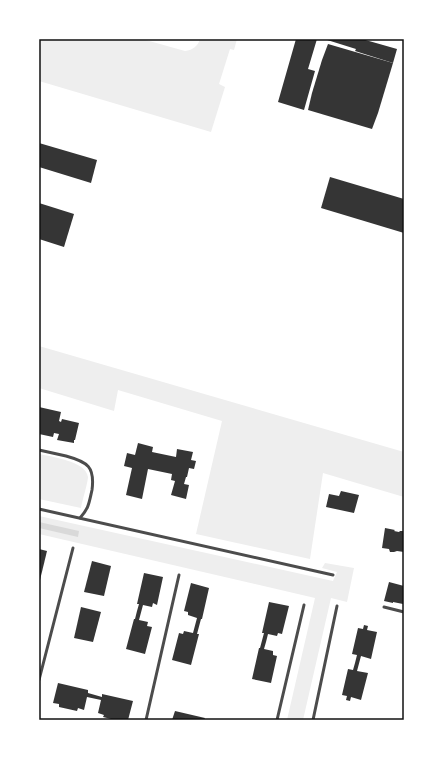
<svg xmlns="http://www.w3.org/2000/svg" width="443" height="759" viewBox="0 0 443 759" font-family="'Golos Text',sans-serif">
<rect width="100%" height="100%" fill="#fff"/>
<g fill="#eee">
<path d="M39,39H142L185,51C193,50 198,46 200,39H237L234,50L230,49L219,84L225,87L211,132L39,81Z"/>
<path d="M39,346L404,452V497L323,473L310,559L196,534L222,421L118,390L114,411L39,388Z"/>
<path d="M39,454C52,457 86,461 88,477C88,482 82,502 81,508L39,499Z"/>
<path d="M39,516L333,581L337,572L322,568L325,563L354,568L347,602L331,598L303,720H287L315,598L39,534Z"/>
</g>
<path fill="#d9d9d9" d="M39,522L79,531L78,537L39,528Z"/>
<g fill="#353535">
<path d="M296,39H317L308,69L315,71L304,110L278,102Z"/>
<path d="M324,39H362L397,49L393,63L355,51L356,49Z"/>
<path d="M328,44L393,63L378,113L372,129L308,110L312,93L322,60Z"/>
<path d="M39,143L97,160L91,183L39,167Z"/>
<path d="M330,177L404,199V233L321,208Z"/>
<path d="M39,203L74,214L64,247L39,239Z"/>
<path d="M39,407L61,412L59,421L61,422L62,419L79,423L75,440H74V443L57,440L59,434L54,433L53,437L39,434Z"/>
<path d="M138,443L153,447L152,452L176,457L177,449L193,452L191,460L196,461L194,469L189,468L187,477H186L184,484L189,485L186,499L171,495L175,481L171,480L172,474L148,469L142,499L126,495L132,468L124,466L127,453L135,455Z"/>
<path d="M341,491L359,495L354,513L326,507L329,494L339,496Z"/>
<path d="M385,528L395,530L394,531L399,532L400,531H404V552L397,551L394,552H390L389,549L382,548Z"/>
<path d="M39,549L47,551L40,580H39Z"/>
<path d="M92,561L111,566L104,596L84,592Z"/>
<path d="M144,573L163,577L157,605L153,603L152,607L143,605L139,620L148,622L147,626L152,627L145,654L126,649L134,619H135L137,611L139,604H137Z"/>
<path d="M389,582L404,586L403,604L393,602V603L384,601Z"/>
<path d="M191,583L209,588L202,619H201L197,634H199L191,665L172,660L179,633L183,634L184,631L193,633L197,618L188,615V612L184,611Z"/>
<path d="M269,602L289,606L282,634L278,633L277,636L268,634L266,642L264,649L273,651V655L277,656L271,683L252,679L259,648H260L264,633H262Z"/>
<path d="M81,607L101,612L93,642L74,638Z"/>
<path d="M364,625L368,626L367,630L377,632L371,659L361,656L357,671L368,673L361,700L351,697L350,701L346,700L347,696L342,695L348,669L353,670L355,663L357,655L352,654L358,628L363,629Z"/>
<path d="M58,683L88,690V693L102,697V694L133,701L128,720L122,719V720H115L103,717L104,715L98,713L101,700L87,697L84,710L78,708L77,711L59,707V704L53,703Z"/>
<path d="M175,711L205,718L204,720H172Z"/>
</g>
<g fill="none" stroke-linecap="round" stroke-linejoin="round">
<g stroke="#4c4c4c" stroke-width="3">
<path d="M39,450C48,452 57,454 66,456C88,462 95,467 92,490C89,503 89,508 80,518"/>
<path d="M39,509L333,575"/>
<path d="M384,607L404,612"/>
<path d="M39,680L73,548"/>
<path d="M146,720L179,575"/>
<path d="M277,720L304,605"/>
<path d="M313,720L337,606"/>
</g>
</g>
<rect width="443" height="759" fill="none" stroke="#ffffff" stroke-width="80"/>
<rect x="40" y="40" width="363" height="679" fill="none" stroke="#111" stroke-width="1.5"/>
</svg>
